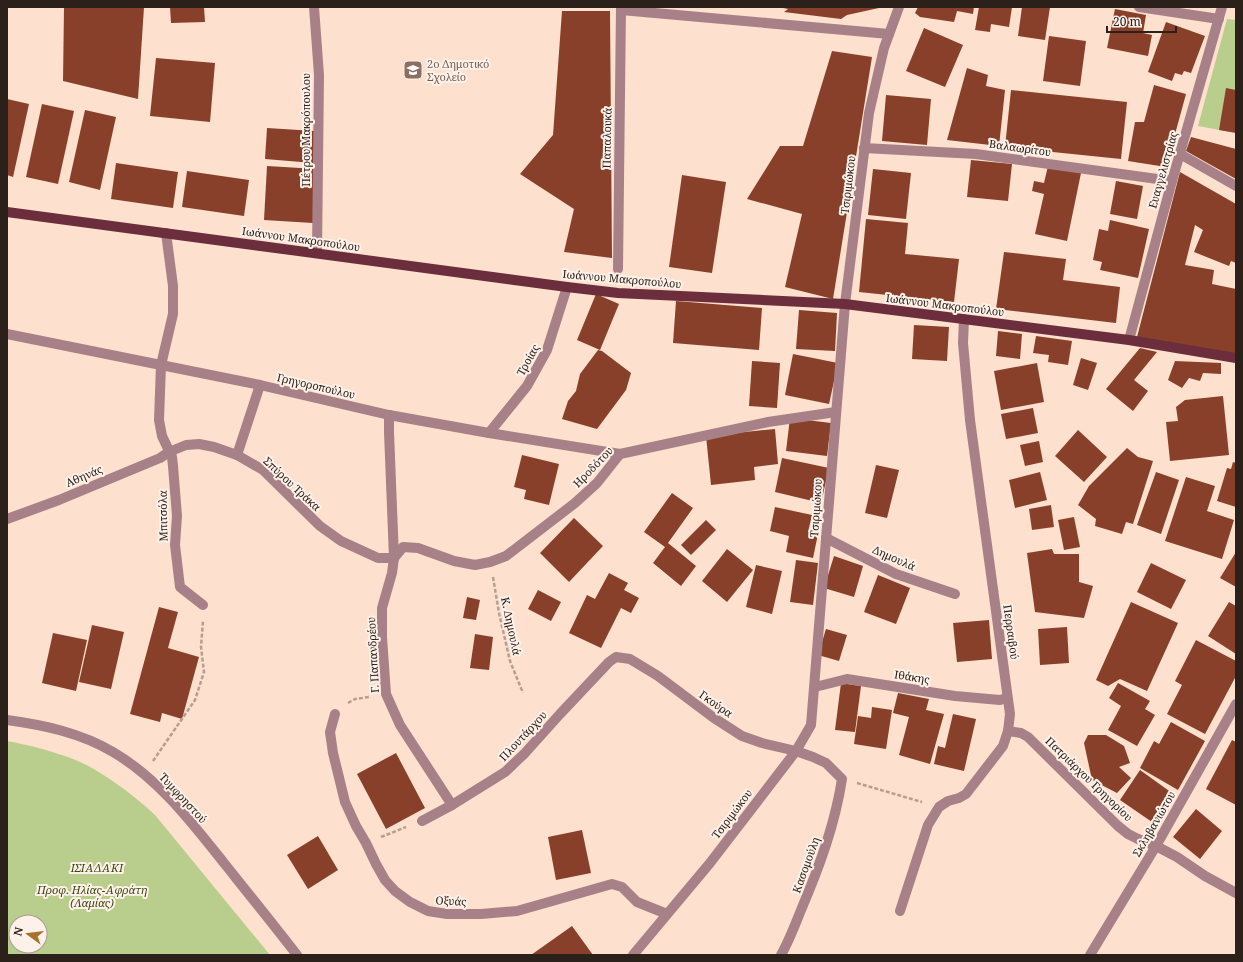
<svg xmlns="http://www.w3.org/2000/svg" width="1243" height="962" viewBox="0 0 1243 962" font-family="'Noto Serif',serif">
<rect width="100%" height="100%" fill="#fde0cd"/>
<g fill="#b9cd8d" fill-rule="evenodd">
<path d="M1227,19L1236,20V133L1198,126Z"/>
<path d="M7,741C29,745 52,751 73,759C99,769 134,795 155,815L270,955H7ZM16,922H40V946H16Z"/>
</g>
<g fill="#89402a">
<path d="M64,7H144L138,99L63,81Z"/>
<path d="M170,7H204L205,22L171,23Z"/>
<path d="M778,7H879V8L847,15L841,19L784,12L788,9Z"/>
<path d="M918,7H974L973,14L957,11L954,22L920,17L915,13Z"/>
<path d="M979,7H1012L1009,27L991,24L990,32L975,30Z"/>
<path d="M1022,7H1050L1045,40L1018,36Z"/>
<path d="M1115,9L1146,15L1143,33L1152,35L1148,56L1107,48Z"/>
<path d="M562,11H610L612,258L564,252L574,209L520,174L553,135Z"/>
<path d="M1166,22L1205,36L1191,73L1184,71L1182,75L1175,73L1172,81L1148,72Z"/>
<path d="M924,28L963,45L945,87L906,71Z"/>
<path d="M1049,36L1086,41L1080,86L1043,81Z"/>
<path d="M832,51L872,57L833,299L785,287L802,214L747,199L780,146H803Z"/>
<path d="M156,58L215,63L210,122L150,116Z"/>
<path d="M967,68L988,75L986,86L1005,90L999,146L947,140Z"/>
<path d="M1154,85L1186,94L1166,167L1128,161L1135,122H1144Z"/>
<path d="M1226,88L1236,90V133L1219,130Z"/>
<path d="M1011,90L1127,102L1121,159L1005,147Z"/>
<path d="M886,95L931,99L927,145L882,141Z"/>
<path d="M7,99L29,104L13,177L7,175Z"/>
<path d="M42,104L74,111L58,184L26,177Z"/>
<path d="M85,110L116,117L100,190L69,182Z"/>
<path d="M267,128L315,131L313,163L265,159Z"/>
<path d="M1191,137L1236,149V179L1186,151Z"/>
<path d="M971,160L1012,164L1008,201L967,197Z"/>
<path d="M116,163L178,172L173,208L111,199Z"/>
<path d="M267,166L317,169L313,223L264,220Z"/>
<path d="M1048,166L1081,173L1067,241L1035,234L1044,194L1032,191L1034,181L1044,183Z"/>
<path d="M873,169L911,173L906,219L868,215Z"/>
<path d="M187,171L249,180L244,216L182,207Z"/>
<path d="M1180,172L1236,204V263L1231,261L1229,266L1194,252L1203,230L1195,225L1185,265L1214,270L1212,284L1236,289V354L1137,337Z"/>
<path d="M682,175L726,182L712,273L669,267Z"/>
<path d="M1116,181L1143,186L1137,219L1110,214Z"/>
<path d="M866,219L908,223L905,254L959,259L954,302L859,292Z"/>
<path d="M1110,220L1149,229L1138,278L1100,270L1102,262L1093,260L1099,229L1108,231Z"/>
<path d="M1004,252L1066,259L1063,280L1120,287L1116,323L996,309Z"/>
<path d="M596,294L619,304L600,350L577,340Z"/>
<path d="M676,301L762,308L759,350L673,343Z"/>
<path d="M799,310L837,313L835,351L796,349Z"/>
<path d="M914,325L949,327L947,361L912,359Z"/>
<path d="M998,331L1022,334L1020,359L996,356Z"/>
<path d="M1036,336L1072,341L1068,365L1048,362L1049,355L1033,353Z"/>
<path d="M1140,348L1157,352L1134,380L1148,391L1133,411L1106,389Z"/>
<path d="M598,350L602,351L631,373L626,390L597,429L562,419L568,401L576,391L580,374Z"/>
<path d="M793,354L838,363L829,404L785,395Z"/>
<path d="M1081,358L1097,363L1088,390L1073,385Z"/>
<path d="M752,361L780,363L777,408L749,406Z"/>
<path d="M1175,361L1221,363V374L1203,373L1200,381L1189,378L1182,388L1168,380Z"/>
<path d="M1037,363L1044,402L1001,410L994,371Z"/>
<path d="M1223,396L1229,455L1170,461L1166,422L1178,421L1176,407L1185,400Z"/>
<path d="M1033,408L1038,433L1006,439L1001,414Z"/>
<path d="M790,418L831,423L827,456L786,451Z"/>
<path d="M775,429L778,464L754,467L755,480L711,485L706,436Z"/>
<path d="M1078,430L1107,457L1084,482L1055,456Z"/>
<path d="M1039,441L1043,462L1025,466L1020,445Z"/>
<path d="M1127,448L1138,457L1153,461L1133,524L1126,522L1122,534L1095,526L1096,519L1078,505L1089,486Z"/>
<path d="M522,455L559,464L549,505L524,499L526,490L514,487Z"/>
<path d="M782,458L829,468L821,503L775,492Z"/>
<path d="M1233,462L1236,463V507L1217,501L1227,468L1231,469Z"/>
<path d="M876,465L899,470L887,518L865,513Z"/>
<path d="M1040,472L1047,500L1015,508L1009,480Z"/>
<path d="M1156,472L1179,480L1161,534L1137,525Z"/>
<path d="M1186,477L1215,486L1207,511L1234,520L1222,559L1165,541Z"/>
<path d="M672,493L693,508L668,543L696,566L681,586L653,563L665,547L644,532Z"/>
<path d="M1051,505L1054,527L1032,530L1029,509Z"/>
<path d="M775,507L812,515L808,532L818,534L813,558L786,552L789,536L770,531Z"/>
<path d="M1074,517L1080,547L1064,550L1058,520Z"/>
<path d="M574,518L603,546L569,582L540,553Z"/>
<path d="M706,520L716,530L691,555L681,545Z"/>
<path d="M727,549L753,570L727,602L702,581Z"/>
<path d="M1052,549L1054,554H1079V582L1093,586L1084,618L1035,612L1027,553Z"/>
<path d="M1236,552V587L1220,578Z"/>
<path d="M834,556L863,566L854,597L824,588Z"/>
<path d="M796,560L818,563L813,605L790,602Z"/>
<path d="M1151,563L1186,580L1171,609L1137,592Z"/>
<path d="M756,565L782,571L772,614L746,607Z"/>
<path d="M609,573L628,583L624,590L639,598L631,613L621,608L601,648L569,633L587,595L595,599Z"/>
<path d="M878,575L910,588L896,624L864,612Z"/>
<path d="M538,590L561,602L551,621L528,609Z"/>
<path d="M467,597L480,600L476,620L463,618Z"/>
<path d="M1131,602L1178,623L1147,691L1120,679L1108,686L1096,680Z"/>
<path d="M1229,602L1236,606V654L1208,636Z"/>
<path d="M159,607L178,612L168,648L199,657L182,719L162,713L160,722L130,714Z"/>
<path d="M989,620L992,659L957,662L953,623Z"/>
<path d="M92,625L124,632L111,689L79,682Z"/>
<path d="M1067,627L1069,663L1040,665L1038,629Z"/>
<path d="M826,629L847,635L839,661L818,655Z"/>
<path d="M53,633L87,640L76,691L42,683Z"/>
<path d="M475,634L493,637L489,670L470,668Z"/>
<path d="M1196,640L1236,661V676L1205,734L1167,714L1182,685L1175,681Z"/>
<path d="M841,683L861,686L855,732L835,730Z"/>
<path d="M1118,683L1150,701L1145,709L1155,715L1137,746L1108,730L1121,706L1109,698Z"/>
<path d="M898,693L929,699L926,710L944,714L930,764L899,755L909,717L893,713Z"/>
<path d="M872,707L892,710L886,749L854,744L858,716L871,718Z"/>
<path d="M953,714L976,719L964,771L934,764L938,746L945,748Z"/>
<path d="M1171,722L1205,741L1178,790L1140,768L1154,741L1159,744Z"/>
<path d="M1088,735H1106L1124,746L1130,763L1119,767L1131,778L1117,793L1092,780L1084,743Z"/>
<path d="M1232,740L1236,742V805L1206,789Z"/>
<path d="M396,753L425,808L386,829L357,774Z"/>
<path d="M1140,770L1172,793L1152,822L1120,800Z"/>
<path d="M1196,809L1222,831L1200,859L1173,837Z"/>
<path d="M582,830L591,873L556,880L548,837Z"/>
<path d="M318,836L338,870L308,889L287,855Z"/>
<path d="M572,926L593,955H531Z"/>
</g>
<g fill="none" stroke-linecap="round" stroke-linejoin="round">
<g stroke="#b69f90" stroke-width="2.5" stroke-dasharray="4 2" stroke-linecap="butt">
<path d="M493,577L499,613L510,661L523,693"/>
<path d="M348,703L355,699L369,697"/>
<path d="M153,761L195,700L204,672L201,647L203,621"/>
<path d="M857,783L922,802"/>
<path d="M381,837L406,827"/>
</g>
<g stroke="#a78187" stroke-width="10">
<path d="M314,7L319,75L317,253"/>
<path d="M1139,7L1219,19"/>
<path d="M621,10L889,34"/>
<path d="M864,148L976,154L1172,181"/>
<path d="M1180,154L1236,186"/>
<path d="M166,233L173,286V314L161,365L159,420L162,436L172,457L173,466L177,516L175,545L180,587L203,605"/>
<path d="M618,269L621,7"/>
<path d="M7,334L260,385L389,415L489,433L620,454"/>
<path d="M1129,340L1172,181L1222,7"/>
<path d="M389,415V432L394,558L392,573L382,608V637L386,694L400,725L452,805"/>
<path d="M489,433L527,386L547,350L567,287"/>
<path d="M237,455L260,385"/>
<path d="M7,519L59,500L160,458L169,452L186,445L199,444L214,447L237,455L263,470L320,526L341,541L378,558H394L403,547L418,548L454,561L475,565L490,562L506,556L575,503L597,483L620,454L768,422L836,412"/>
<path d="M826,538L896,574L955,594"/>
<path d="M815,687L847,679L955,696L1000,700L1007,698"/>
<path d="M335,714L330,732L333,753L345,802L356,826L366,843L376,864L385,880L395,891L410,902L428,911L447,914H481L517,911L612,884L622,887L637,902L667,914"/>
<path d="M7,720C44,725 81,733 113,752C158,778 192,823 224,863C248,893 273,924 297,955"/>
<path d="M1008,731L1021,733L1028,737L1118,826L1128,834L1138,839L1156,846L1177,857L1205,876L1236,893"/>
<path d="M422,821L452,805L505,772L525,753L560,714L609,662L616,657L630,659L658,676L714,718L742,736L762,743L796,751L813,757L826,763L842,779C835,825 819,868 801,910C795,925 789,941 781,955"/>
<path d="M900,911L928,825L939,807L948,801L959,798L966,794L1003,746L1008,731L1010,714L970,420L963,343L964,319"/>
<path d="M633,955L710,863L796,751L811,725L845,304L869,113L884,48L899,7"/>
<path d="M1090,955L1156,846L1236,704"/>
</g>
<path stroke="#6c2e3c" stroke-width="10" d="M7,212L567,287L618,293L845,304L1129,340L1236,358"/>
</g>
<defs>
<symbol id="school-square" viewBox="-11 -11 22 22"><rect x="-9" y="-9" width="18" height="18" rx="4" fill="#8d6e63" stroke="#fdf1e9"/><path d="M0-5L7-2L0 1L-7-2ZM-4 1L0 2.5L4 1V4Q0 6-4 4Z" fill="#fff"/></symbol>
</defs>
<g fill-rule="evenodd">
<use href="#school-square" x="402" y="59" width="22" height="22"/>
</g>
<g text-anchor="middle" stroke-width="4" stroke-linejoin="round" paint-order="stroke">
<g font-size="11" fill="#785e54" stroke="#fdf1e9" text-anchor="start">
<text x="427" y="68">2ο Δημοτικό<tspan x="427" dy="13">Σχολείο</tspan></text>
</g>
<g font-size="11" fill="#2c211a" stroke="#fdf1e9">
<text transform="translate(306 130) rotate(-90)" y="4">Πέτρου Μακρόπουλου</text>
<text transform="translate(607 138) rotate(-89)" y="4">Παπαλουκά</text>
<text transform="translate(1020 148) rotate(8)" y="4">Βαλαωρίτου</text>
<text transform="translate(1163 170) rotate(-74)" y="4">Ευαγγελιστρίας</text>
<text transform="translate(848 185) rotate(-83)" y="4">Τσιριμώκου</text>
<text transform="translate(301 239) rotate(8)" y="4">Ιωάννου Μακροπούλου</text>
<text transform="translate(622 279) rotate(5)" y="4">Ιωάννου Μακροπούλου</text>
<text transform="translate(945 305) rotate(7)" y="4">Ιωάννου Μακροπούλου</text>
<text transform="translate(528 360) rotate(-61)" y="4">Τροίας</text>
<text transform="translate(316 386) rotate(13)" y="4">Γρηγοροπούλου</text>
<text transform="translate(593 467) rotate(-46)" y="4">Ηροδότου</text>
<text transform="translate(84 476) rotate(-23)" y="4">Αθηνάς</text>
<text transform="translate(292 484) rotate(43)" y="4">Σπύρου Τράκα</text>
<text transform="translate(816 508) rotate(-86)" y="4">Τσιριμώκου</text>
<text transform="translate(163 516) rotate(-91)" y="4">Μπιτσόλα</text>
<text transform="translate(894 558) rotate(24)" y="4">Δημουλά</text>
<text transform="translate(511 626) rotate(78)" y="4">Κ. Δημουλά</text>
<text transform="translate(1011 632) rotate(82)" y="4">Περραιβού</text>
<text transform="translate(373 655) rotate(-93)" y="4">Γ. Παπανδρέου</text>
<text transform="translate(912 677) rotate(9)" y="4">Ιθάκης</text>
<text transform="translate(716 704) rotate(35)" y="4">Γκούρα</text>
<text transform="translate(523 736) rotate(-47)" y="4">Πλουτάρχου</text>
<text transform="translate(1089 779) rotate(44)" y="4">Πατριάρχου Γρηγορίου</text>
<text transform="translate(183 798) rotate(47)" y="4">Τυμφρηστού</text>
<text transform="translate(732 814) rotate(-53)" y="4">Τσιριμώκου</text>
<text transform="translate(1154 824) rotate(-60)" y="4">Σκληβανιώτου</text>
<text transform="translate(806 865) rotate(-70)" y="4">Κασομούλη</text>
<text transform="translate(451 901) rotate(3)" y="4">Οξυάς</text>
</g>
<g font-size="11" font-style="italic" fill="#38470d" stroke="#fdf1e9">
<text x="97" y="872">ΙΣΙΑΔΑΚΙ</text>
<text x="92" y="894">Προφ. Ηλίας-Αφράτη<tspan x="92" dy="13">(Λαμίας)</tspan></text>
</g>
</g>
<rect width="1243" height="962" fill="none" stroke="#2c211a" stroke-width="16"/>
<g transform="translate(28 934) rotate(285)"><circle r="19" fill="#fdf1e9" stroke="#a99e96"/>
<path d="M0-3L7 15L0 10L-7 15Z" fill="#a8712c"/>
<text y="-6" font-size="11" font-weight="bold" text-anchor="middle" fill="#2c211a">N</text>
</g>
<path d="M1107 26v6h69v-6" fill="none" stroke="#2c211a" stroke-width="2"/>
<text x="1113" y="26" font-size="12" fill="#2c211a" stroke="#fdf1e9" stroke-width="3" paint-order="stroke">20 m</text>
</svg>
